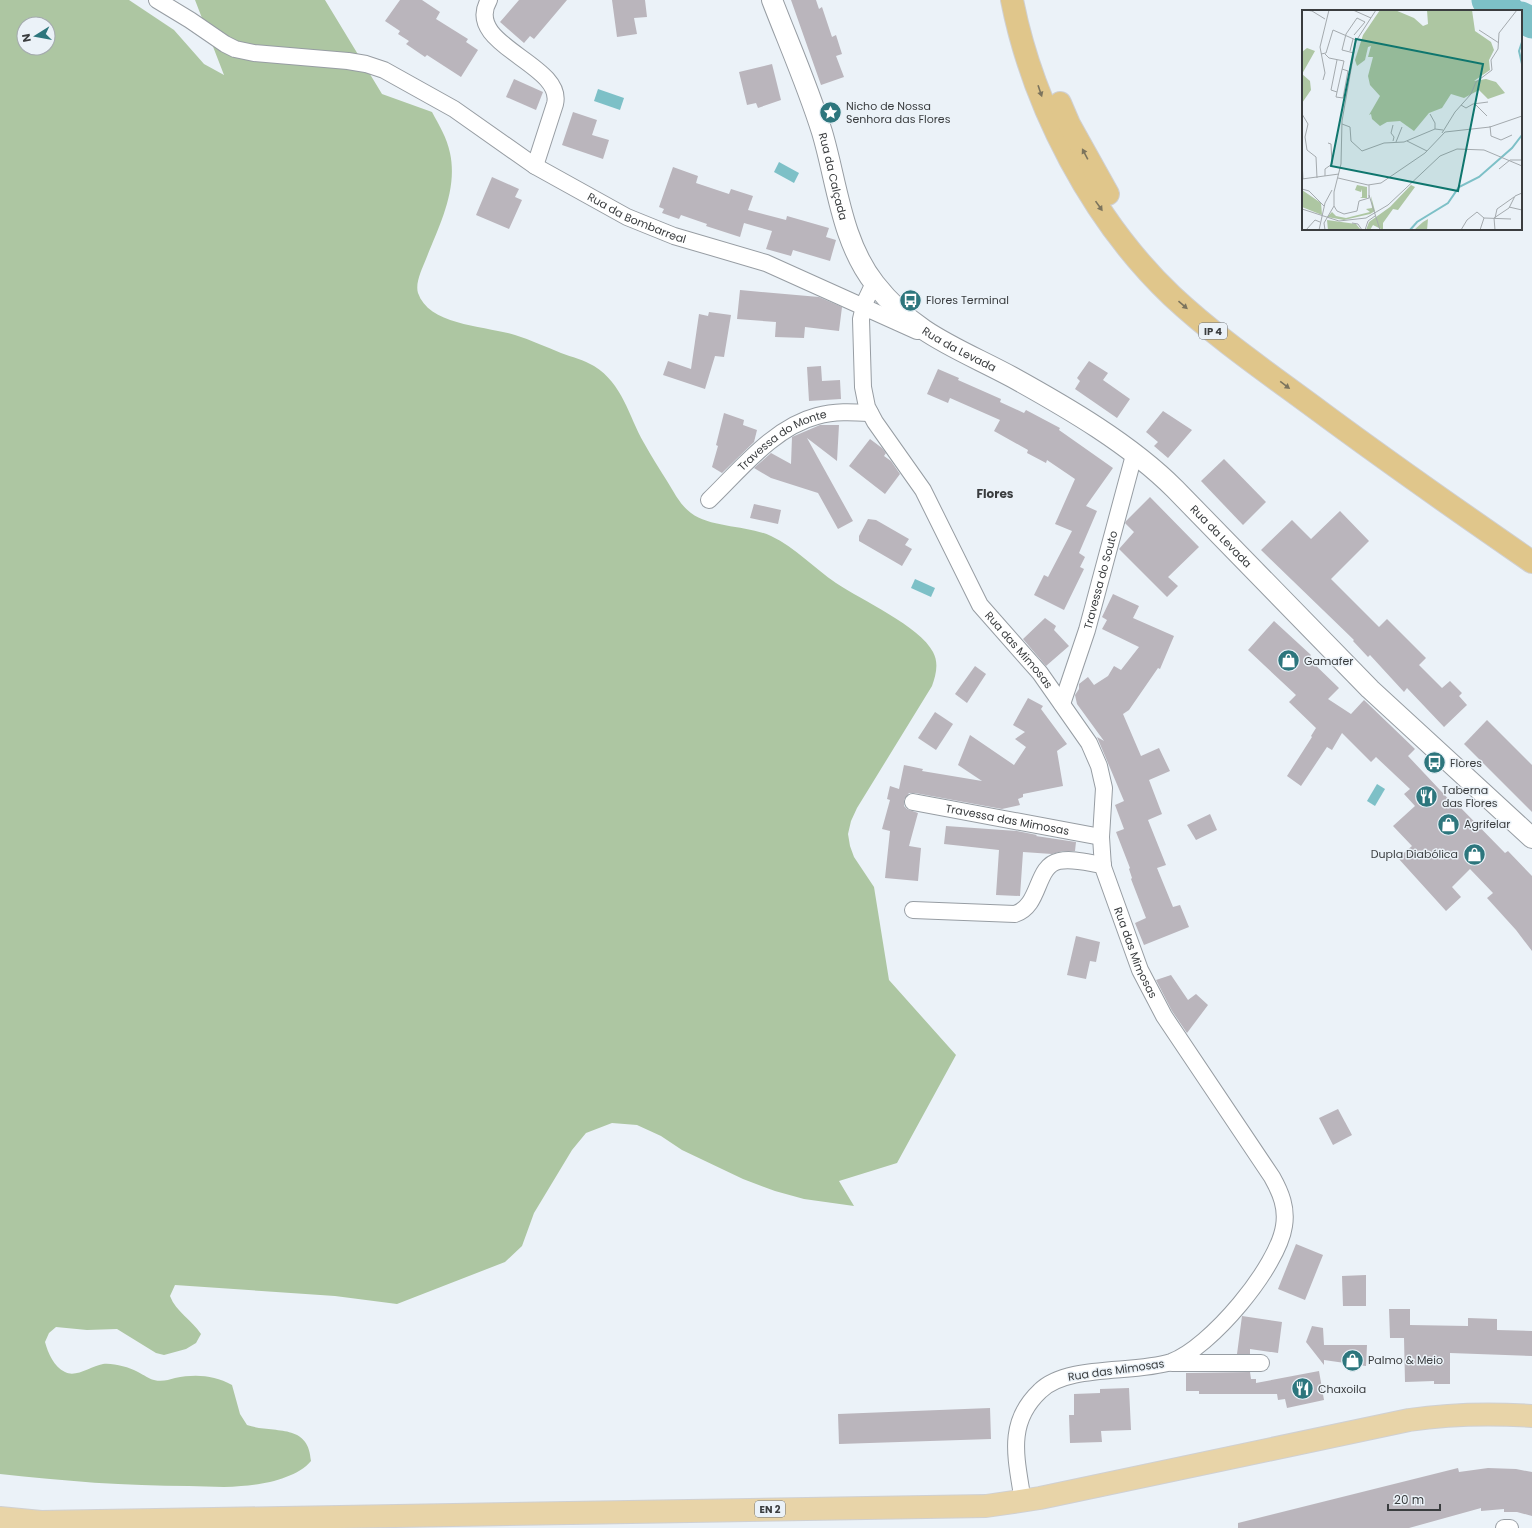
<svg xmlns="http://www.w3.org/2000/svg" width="1532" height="1528" viewBox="0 0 1532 1528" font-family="Poppins,sans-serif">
<rect width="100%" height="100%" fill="#ebf2f8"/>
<path fill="#adc6a2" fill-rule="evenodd" d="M0,0H129L174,30L204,64L224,75L195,0H325L382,94L432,112C439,125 447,138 450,153C458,190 439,226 426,259C422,269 415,283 418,293C429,326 487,326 515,335C531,340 546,347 561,353C572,357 584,360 594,366C623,384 628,415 644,443C651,456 659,468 667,481C674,492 680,505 691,513C711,528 747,525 771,536C796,548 814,568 836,583C861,600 920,626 933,652C939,663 936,675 932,686L857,808L851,821L848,834L850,846L854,857L874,887L889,980L956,1055L897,1163L839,1181L854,1206L804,1199L775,1191L743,1179L682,1150L661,1136L637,1125L612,1123L586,1133L572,1150L534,1213L522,1246L505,1262L397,1304L335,1296L175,1285L170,1296C176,1312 192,1320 201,1334L196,1343L186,1349L164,1355L156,1353L117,1329L87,1330L56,1327L49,1333L45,1342C48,1353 54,1367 65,1372C76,1378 91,1366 103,1364C114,1363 128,1367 138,1372C144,1375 149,1379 154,1380C162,1382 168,1380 175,1378C195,1374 214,1375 232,1385L240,1414L247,1425C274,1434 309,1422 311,1461C297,1478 263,1485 241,1486C224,1488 206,1486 189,1486C126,1486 63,1481 0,1474ZM24,24H48V48H24Z"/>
<g fill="#7dc0c7">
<path d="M598,89L624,98L620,110L594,101Z"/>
<path d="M779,162L799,173L794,183L774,172Z"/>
<path d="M915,579L935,588L931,597L911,588Z"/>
<path d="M1377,784L1385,789L1375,806L1367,801Z"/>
</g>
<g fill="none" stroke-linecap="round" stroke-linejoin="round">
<g stroke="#7dc0c7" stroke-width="31">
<path d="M1487,0L1509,11"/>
<path d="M1521,17L1532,23"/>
</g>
</g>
<g fill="#bab5bc">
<path d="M400,0H422L440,12L436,19L468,39L466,42L478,50L461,77L427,55L425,57L406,44L409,41L398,34L400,31L385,21Z"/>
<path d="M519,0H567L534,39L530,36L524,43L500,22Z"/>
<path d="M612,0H645L647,17L634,18L637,34L617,37Z"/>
<path d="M791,0H816L819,9L822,7L832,37L836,35L842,54L836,56L844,77L821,85Z"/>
<path d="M772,64L781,100L758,108L756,103L747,105L739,72Z"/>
<path d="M514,79L543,92L536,110L506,97Z"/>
<path d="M573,112L597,120L592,135L609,140L603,159L562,145Z"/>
<path d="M673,167L698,176L696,183L729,194L731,189L753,196L748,210L786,220L787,216L829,228L826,237L836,240L830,261L793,250L791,256L766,249L772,231L744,223L740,237L706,226L707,224L681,215L679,219L662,213L664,209L659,207Z"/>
<path d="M492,177L519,189L515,197L522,200L509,229L476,215Z"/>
<path d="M740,290L819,297L842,307L839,331L805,327L804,338L775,337L776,322L737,319Z"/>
<path d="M709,312L731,315L724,357L715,356L705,389L663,375L668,361L691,369L699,314L708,316Z"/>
<path d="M1089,361L1108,373L1103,380L1130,399L1117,418L1075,389L1080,381L1077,378Z"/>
<path d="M821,366L822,381L840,380L841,399L809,401L807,367Z"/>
<path d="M938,369L959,378L958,380L1001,399L1000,402L1024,413L1026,410L1060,428L1059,430L1113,468L1086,506L1097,511L1079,553L1085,557L1080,567L1084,569L1064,610L1034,595L1044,575L1048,577L1072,531L1055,524L1075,479L1047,460L1046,463L1027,453L1028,450L994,431L1000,420L950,398L948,403L927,394Z"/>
<path d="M1163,411L1192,430L1168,458L1154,446L1158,442L1146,432Z"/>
<path d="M724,413L744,420L743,425L757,430L754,442L722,473L712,467L718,446L716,445Z"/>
<path d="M820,425H839L837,461L807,438L853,521L838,529L818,493L771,478L754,468L771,453L791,464L792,437Z"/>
<path d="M870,439L882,448L886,453L884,456L891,461L900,474L885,494L849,466Z"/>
<path d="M1224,459L1266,502L1243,525L1201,481Z"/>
<path d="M1150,497L1199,547L1168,577L1178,586L1167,597L1119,549L1134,532L1125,523L1126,521Z"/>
<path d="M754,504L781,510L778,524L750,518Z"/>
<path d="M1340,511L1369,541L1331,579L1379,627L1387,619L1426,658L1419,665L1442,688L1450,681L1462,693L1459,696L1467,705L1444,727L1407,688L1404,692L1370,655L1368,657L1353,641L1354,640L1261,550L1292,520L1311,539Z"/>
<path d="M868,519L876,520L909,539L905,545L912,549L902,566L859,541V536Z"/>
<path d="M1113,594L1139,606L1133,618L1174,636L1160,669L1158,668L1129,710L1123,714L1141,756L1159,748L1170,771L1149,780L1162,814L1148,820L1166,865L1157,868L1173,907L1180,905L1189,927L1144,945L1135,923L1146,918L1131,879L1132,878L1129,869L1130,868L1116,832L1124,829L1115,805L1124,801L1097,737L1104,741L1077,704L1075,695L1079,689V684L1088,677L1094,685L1108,676L1114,666L1121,670L1139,647L1102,629L1107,620L1102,617Z"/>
<path d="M1045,618L1056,626L1054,630L1069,646L1046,666L1023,639Z"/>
<path d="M1274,621L1311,655L1308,658L1339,688L1328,699L1351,714L1364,700L1415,749L1408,756L1456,807L1458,805L1505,853L1508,851L1532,876V951L1516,930L1487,898L1493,893L1470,869L1452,887L1461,897L1446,911L1398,858L1412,846L1393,826L1415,806L1404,794L1410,789L1376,757L1371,762L1342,733L1332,750L1327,747L1301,786L1287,776L1312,737L1311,736L1316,728L1289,702L1296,695L1248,650Z"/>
<path d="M975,666L986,674L967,703L955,694Z"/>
<path d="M1028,698L1043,706L1041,709L1067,744L1057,751L1063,786L1023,794V797L1018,799L1020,805L1002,809L915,793H909L904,800V806L907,809L918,813L909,846L921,848L918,881L885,878L890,831L882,829L890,800L887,799L890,786L899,789L904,765L923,769L922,771L982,781L958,765L970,735L1014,765L1026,747L1015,739L1025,732L1013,725Z"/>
<path d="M935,712L953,724L936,750L918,738Z"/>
<path d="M1487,720L1532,765V812L1464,744Z"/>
<path d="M1210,814L1217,830L1196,840L1187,825Z"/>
<path d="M946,826L1017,831L1037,835L1036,836L1076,842L1075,851H1063L1052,854L1023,852L1020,896L996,895L999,850L944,844Z"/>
<path d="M1076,936L1100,942L1096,962L1090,961L1086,979L1067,975Z"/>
<path d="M1171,975L1188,1000L1196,994L1208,1005L1187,1033L1172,1011L1156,980Z"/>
<path d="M1338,1109L1352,1135L1333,1145L1319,1118Z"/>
<path d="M1296,1244L1323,1255L1305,1300L1278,1289Z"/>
<path d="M1366,1275V1306H1343L1342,1276Z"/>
<path d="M1389,1309H1410V1325L1468,1326V1318L1497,1319V1330L1532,1331V1356L1450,1353V1384H1434V1381L1405,1382L1404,1338H1390Z"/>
<path d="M1242,1316L1282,1322L1278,1353L1250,1349V1354H1237Z"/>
<path d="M1312,1326L1323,1328L1324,1345H1367L1366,1366L1324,1360V1365L1306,1342Z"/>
<path d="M1319,1371L1324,1400L1287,1408L1285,1399L1278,1400L1277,1394H1199V1391H1186V1373L1250,1372L1251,1379H1256V1383Z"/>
<path d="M1129,1388L1131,1430L1101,1431L1102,1442L1070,1443L1069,1415H1074V1394L1100,1393V1389Z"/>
<path d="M990,1408L991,1439L839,1444L838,1414Z"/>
<path d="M1458,1468L1459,1472L1488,1468L1516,1469L1532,1472V1516L1517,1512H1504V1509L1481,1511V1508L1409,1528H1238V1523Z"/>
</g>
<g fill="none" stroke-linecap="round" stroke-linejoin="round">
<defs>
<g id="minor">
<path id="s1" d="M157,0L190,20L225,44L235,49L254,53L348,61L366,64L384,70L454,109L535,166L627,217L674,236L766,263L917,331"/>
<path d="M489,0C462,45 565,64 555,104L535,166"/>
<path id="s2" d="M874,283L865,302L861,319L863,387L867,407L875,422L923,490L980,605L1040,673L1089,743L1099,766L1104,788L1101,837L1103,867L1140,970L1164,1016L1272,1177C1281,1193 1287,1208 1284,1226C1278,1267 1210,1348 1171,1362C1134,1374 1067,1364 1040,1391C1005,1424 1017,1460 1023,1502"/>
<path id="s3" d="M709,500C740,470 774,427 817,416C835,411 852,412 870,413"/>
<path id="s4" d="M1062,704L1087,630L1134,455"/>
<path id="s5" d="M913,802L1101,837"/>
<path d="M913,910L1015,914C1041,906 1035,866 1059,861C1073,858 1089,863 1103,865"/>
<path d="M1172,1363H1261"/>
<path d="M1504,1528H1510"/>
</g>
<g id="tertiary">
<path id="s6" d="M772,0C789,44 808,87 822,132C837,182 841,241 875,284C915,335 958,348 1012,377C1068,408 1130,444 1175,489L1370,689L1532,838"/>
</g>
<path id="primary" d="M0,1518L41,1522L986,1506L1040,1498L1409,1420C1450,1414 1490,1413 1532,1416"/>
<g id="trunk">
<path d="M1012,0C1033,107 1093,221 1172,296C1218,339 1271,375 1322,413C1391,464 1461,513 1532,562"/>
<path d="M1060,103L1069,124L1108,194"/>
</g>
</defs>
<use href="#minor" stroke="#979da3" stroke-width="18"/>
<use href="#tertiary" stroke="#979da3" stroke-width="22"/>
<use href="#primary" stroke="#d0d0d1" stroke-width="24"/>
<use href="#trunk" stroke="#d0d0d1" stroke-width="24"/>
<use href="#minor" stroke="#fff" stroke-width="16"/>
<use href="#tertiary" stroke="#fff" stroke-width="20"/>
<use href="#primary" stroke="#e8d4a8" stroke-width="22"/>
<use href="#trunk" stroke="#e0c68b" stroke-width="22"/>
</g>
<defs><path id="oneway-solid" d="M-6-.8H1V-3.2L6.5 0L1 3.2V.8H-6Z"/></defs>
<g fill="#7c745d">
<use href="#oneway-solid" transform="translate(1040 91) rotate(71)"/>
<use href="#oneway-solid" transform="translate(1085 154) rotate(-118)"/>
<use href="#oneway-solid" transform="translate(1099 206) rotate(55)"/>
<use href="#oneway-solid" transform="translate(1183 305) rotate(41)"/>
<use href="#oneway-solid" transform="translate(1285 385) rotate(37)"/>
</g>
<defs>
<symbol id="sight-disc" viewBox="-11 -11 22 22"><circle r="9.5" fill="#2d767d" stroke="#ebf2f8"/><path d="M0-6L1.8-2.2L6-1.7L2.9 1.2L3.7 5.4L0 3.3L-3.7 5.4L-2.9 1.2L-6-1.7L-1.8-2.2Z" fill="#fff"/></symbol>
<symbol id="bus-disc" viewBox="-11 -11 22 22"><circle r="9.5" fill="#2d767d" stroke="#ebf2f8"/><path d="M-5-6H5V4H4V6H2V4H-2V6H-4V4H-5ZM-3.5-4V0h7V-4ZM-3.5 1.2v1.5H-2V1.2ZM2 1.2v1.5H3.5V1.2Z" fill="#fff"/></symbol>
<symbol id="shop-disc" viewBox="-11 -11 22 22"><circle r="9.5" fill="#2d767d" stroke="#ebf2f8"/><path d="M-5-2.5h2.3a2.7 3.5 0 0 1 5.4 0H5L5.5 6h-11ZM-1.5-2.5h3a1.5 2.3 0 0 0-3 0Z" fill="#fff"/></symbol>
<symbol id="restaurant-disc" viewBox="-11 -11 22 22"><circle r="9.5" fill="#2d767d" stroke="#ebf2f8"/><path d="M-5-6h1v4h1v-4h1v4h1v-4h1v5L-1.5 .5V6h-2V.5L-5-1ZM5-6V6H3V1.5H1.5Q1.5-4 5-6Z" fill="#fff"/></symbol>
</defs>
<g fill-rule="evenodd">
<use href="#sight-disc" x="818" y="100" width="25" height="25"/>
<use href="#bus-disc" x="898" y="288" width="25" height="25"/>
<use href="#shop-disc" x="1276" y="648" width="25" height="25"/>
<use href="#bus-disc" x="1422" y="750" width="25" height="25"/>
<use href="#restaurant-disc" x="1414" y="784" width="25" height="25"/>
<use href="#shop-disc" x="1436" y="812" width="25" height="25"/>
<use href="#shop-disc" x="1462" y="842" width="25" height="25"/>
<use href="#shop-disc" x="1340" y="1348" width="25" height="25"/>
<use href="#restaurant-disc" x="1290" y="1376" width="25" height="25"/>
</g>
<g text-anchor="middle" stroke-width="3" stroke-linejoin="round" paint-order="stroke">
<g fill="#ebf2f8" stroke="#6f7376" stroke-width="1">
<rect x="1199" y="323" width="28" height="16" rx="3"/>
<rect x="755" y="1501" width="30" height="16" rx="3"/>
</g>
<g font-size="10" font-weight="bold" fill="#3a3d3f">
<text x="1213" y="335">IP 4</text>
<text x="770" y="1513">EN 2</text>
</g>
<g font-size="11" fill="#3a3d3f" stroke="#ebf2f8" text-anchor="start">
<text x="846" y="110">Nicho de Nossa<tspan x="846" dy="13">Senhora das Flores</tspan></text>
<text x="926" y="304">Flores Terminal</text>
<text x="1304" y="665">Gamafer</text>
<text x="1450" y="767">Flores</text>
<text x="1442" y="794">Taberna<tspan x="1442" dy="13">das Flores</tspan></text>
<text x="1464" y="828">Agrifelar</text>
<text x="1458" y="858" text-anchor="end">Dupla Diabólica</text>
<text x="1368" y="1364">Palmo &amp; Meio</text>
<text x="1318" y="1393">Chaxoila</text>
</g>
<g font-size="11" fill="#3a3d3f" stroke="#ebf2f8">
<text dy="4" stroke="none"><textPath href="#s6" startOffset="187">Rua da Calçada</textPath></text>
<text dy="4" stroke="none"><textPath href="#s1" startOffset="537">Rua da Bombarreal</textPath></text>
<text dy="4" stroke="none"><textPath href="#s6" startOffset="411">Rua da Levada</textPath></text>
<text dy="4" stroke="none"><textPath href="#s3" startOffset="96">Travessa do Monte</textPath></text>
<text dy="4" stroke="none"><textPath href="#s6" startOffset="735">Rua da Levada</textPath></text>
<text dy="4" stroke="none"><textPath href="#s4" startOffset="130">Travessa do Souto</textPath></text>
<text dy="4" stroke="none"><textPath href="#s2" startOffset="415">Rua das Mimosas</textPath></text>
<text dy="4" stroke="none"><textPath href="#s5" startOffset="96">Travessa das Mimosas</textPath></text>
<text dy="4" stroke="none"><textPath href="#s2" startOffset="750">Rua das Mimosas</textPath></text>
<text transform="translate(1116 1370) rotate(-8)" y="4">Rua das Mimosas</text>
</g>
<g font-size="12" font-weight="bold" fill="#3a3d3f" stroke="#ebf2f8">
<text x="995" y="498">Flores</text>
</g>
</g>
<g transform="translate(1302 10)">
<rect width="220" height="220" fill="#ebf2f8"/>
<path d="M78,0H93L112,8L121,16L126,14L125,0H170L173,21L189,32L192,40L187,50L188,60L172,71L184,69L194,72L203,83L186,89L177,80L162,88L149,84L140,98L127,103L112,121L98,111L85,112L78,116L70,109L69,104L67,105L78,86L68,75L66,66L71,47H66L69,36L66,37L63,50L55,56L53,50L61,25ZM5,38L13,41L0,64V42ZM0,64L8,71L9,80L0,93ZM55,175L65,177V188H58L60,187V179L59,182L53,180ZM109,175L113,177L96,200L91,199L81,213V220L71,215L68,220H64L67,212L88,197ZM0,180L19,193L20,205L0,197ZM69,186L73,201L68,204L42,210L25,207L30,202L34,206L44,208L68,202L64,199L70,198ZM126,209L125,220H112L121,212ZM25,210L54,214L59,220H26Z" fill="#adc6a2"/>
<path fill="none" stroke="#7dc0c7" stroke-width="2" d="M220,32L217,41L220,54M108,220L115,212L146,193L157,177L177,167L210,138L220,125"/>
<path fill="none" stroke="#a4aaae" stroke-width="1" d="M4,0L10,1L23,9M51,0L69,8M177,20L197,33M52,25L63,12M40,40L44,24L55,8L63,12M40,40L52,43M48,41L51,29M19,44L24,43L31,20L54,30M23,44L27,48L42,51L35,82L29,80L35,50M21,70L23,63L18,37L27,0M35,82L34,87L41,88L46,61L40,59M159,95L164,98L171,94L186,92M174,95L185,106M0,104L6,114L3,127L5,140L14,147L15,168M128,104L133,113V119M40,114L48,117L49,131L60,141L82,133L102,132L133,119L141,120M91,115L89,123L92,127L91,131M188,116L189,126L199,130L210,125M140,123L153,102L169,84L174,72L190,60L189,50L196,39L197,23L215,0M105,131L125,141M94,132L100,117M0,151L1,169M197,159L208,150H220M23,166V159L30,154L29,134L26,133M36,168L66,175L79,173L123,143L143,122L188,117L220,106M0,169L37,164M0,179L7,181L22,196M67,185L78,220M32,196L35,201L42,204L55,201L57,191L67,188V175M207,197L220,200M0,199L37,211L64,208L86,195L138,146L155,139L182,140L220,156M182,208L209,209M192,208L207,198L213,186L220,183M192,208L193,220M193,208L195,199L212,187M50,213L56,214L60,220M4,220L13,210L18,212M23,220L22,213L32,196V182L39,154L40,111L54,31L74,0M23,220H17L23,193L30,180M63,220L66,211L73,206M159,220L165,210L175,202L182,208L178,220"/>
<path fill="#0f766e" fill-opacity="0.15" stroke="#0f766e" stroke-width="2" d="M54,29L181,54L156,181L29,156Z"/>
<rect width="220" height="220" fill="none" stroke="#3a3d3f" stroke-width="2"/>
</g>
<g transform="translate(36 36) rotate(259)"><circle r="19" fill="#ebf2f8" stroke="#a4aaae"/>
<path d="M0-3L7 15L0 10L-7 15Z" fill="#2d767d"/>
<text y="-6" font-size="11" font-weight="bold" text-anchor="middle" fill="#3a3d3f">N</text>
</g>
<path d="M1388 1504v6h52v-6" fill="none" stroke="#3a3d3f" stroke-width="2"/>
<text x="1394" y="1504" font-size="12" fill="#3a3d3f" stroke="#ebf2f8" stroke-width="3" paint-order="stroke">20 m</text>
</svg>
